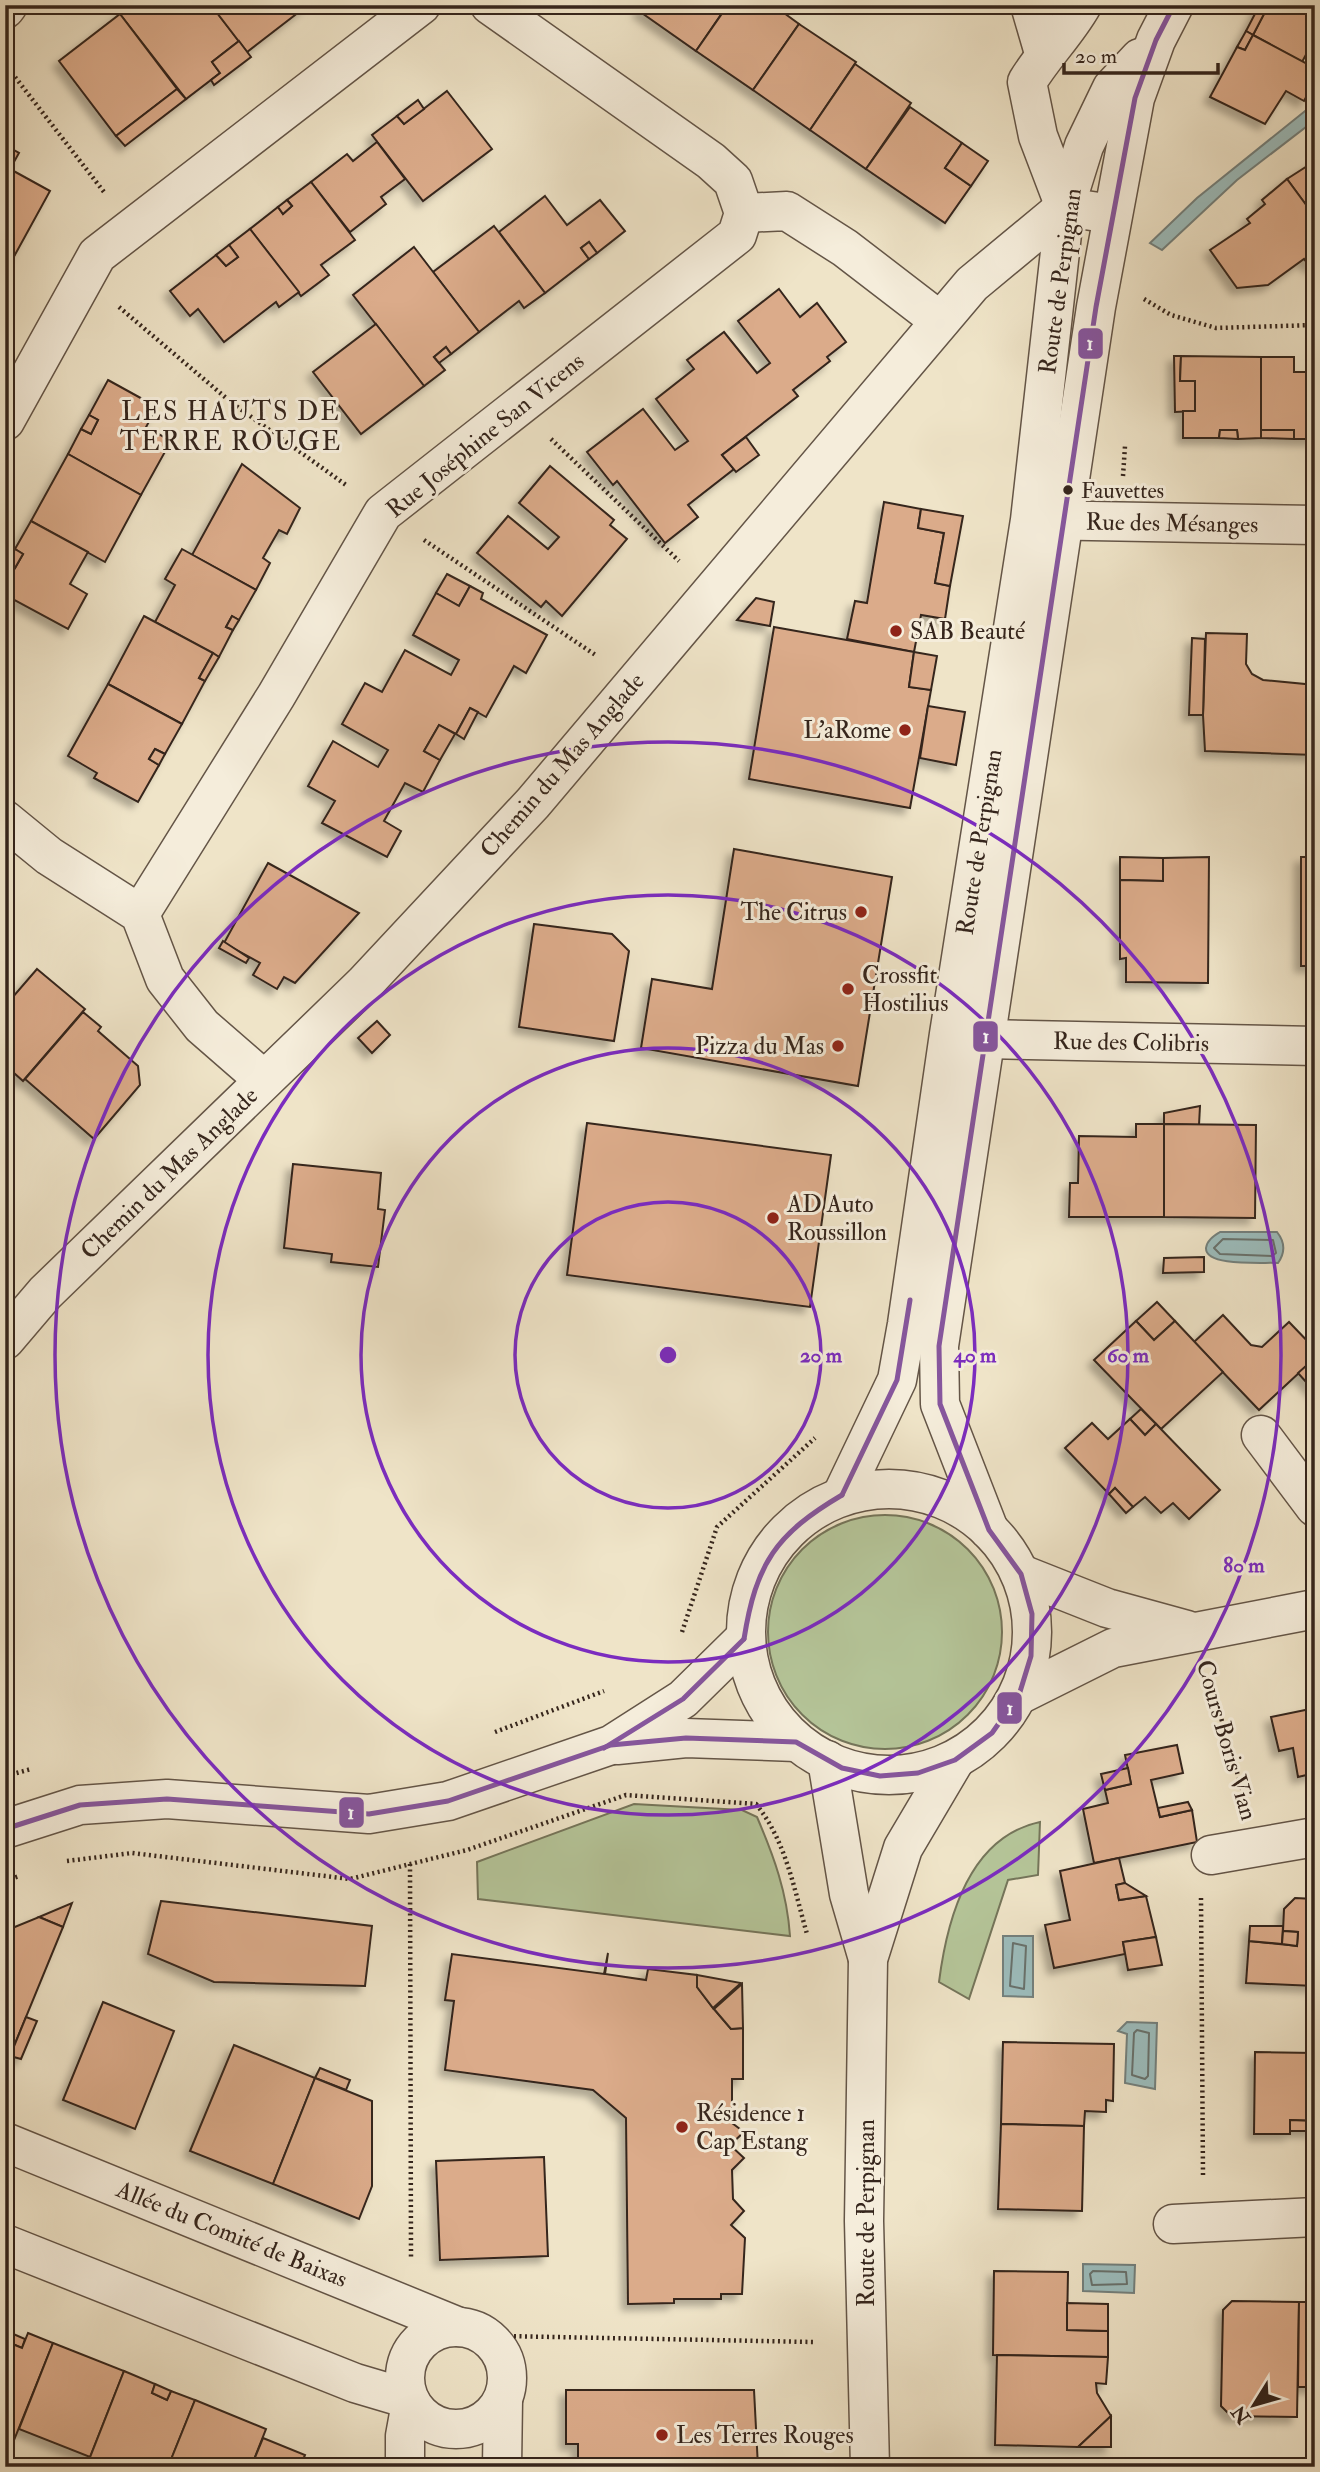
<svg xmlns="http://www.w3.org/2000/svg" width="1320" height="2472" viewBox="0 0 1320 2472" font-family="'IM FELL Double Pica',serif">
<defs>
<filter id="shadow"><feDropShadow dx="-6" dy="6" stdDeviation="3.5" flood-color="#0004"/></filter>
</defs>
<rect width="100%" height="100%" fill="#efe4c8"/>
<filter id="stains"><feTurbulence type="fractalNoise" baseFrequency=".00286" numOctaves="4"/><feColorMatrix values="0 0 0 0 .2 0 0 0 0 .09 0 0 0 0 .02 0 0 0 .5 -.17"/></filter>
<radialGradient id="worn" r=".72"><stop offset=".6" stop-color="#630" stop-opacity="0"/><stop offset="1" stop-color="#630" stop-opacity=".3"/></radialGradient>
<g fill="#b5c599" stroke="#75755a" stroke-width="2">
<circle cx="885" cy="1632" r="117"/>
<path d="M634,1804L742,1810L757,1817C774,1857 787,1892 790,1936L478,1899L477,1862Z"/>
<path d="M1040,1822L1038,1875L1008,1880L969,1999L939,1982C947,1919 969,1837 1040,1822Z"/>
</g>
<g fill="#9cbdbd" stroke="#73807d" stroke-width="2">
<path d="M1315,103V120L1237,180L1162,250L1150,243L1197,198Z"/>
<path d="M1220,1232H1277C1285,1242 1285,1253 1278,1263C1264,1262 1205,1267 1206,1248C1207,1240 1214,1236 1220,1232Z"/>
<path d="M1003,1936H1033V1997L1003,1996Z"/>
<path d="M1127,2022L1157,2023L1155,2089L1125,2083L1127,2034L1118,2031Z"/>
<path d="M1083,2264L1135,2265L1134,2293L1083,2291Z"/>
</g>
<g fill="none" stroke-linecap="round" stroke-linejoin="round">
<g stroke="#68716c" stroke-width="2">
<path d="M1223,1239L1273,1240L1276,1253L1272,1256L1220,1254L1214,1248Z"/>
<path d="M1013,1943L1026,1946L1024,1989L1010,1986Z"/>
<path d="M1137,2030L1149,2033L1148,2076L1145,2079L1132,2075L1134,2033Z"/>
<path d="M1093,2271L1126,2272L1127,2284L1092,2285L1090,2274Z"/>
</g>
</g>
<g fill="#dbab8a" stroke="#35251c" stroke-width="2" filter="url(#shadow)">
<path d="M132,5H211L239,41L212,62L220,73L186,99L120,14Z"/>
<path d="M211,5H308L247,52Z"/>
<path d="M643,5H711L722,13L696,51L639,11Z"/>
<path d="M728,5H773L799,24L753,90L696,51Z"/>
<path d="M1259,5H1315V38L1302,62L1253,35L1264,14L1257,10Z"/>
<path d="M1257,10L1264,14L1253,35L1246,31Z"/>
<path d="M120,14L177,89L116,136L59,61Z"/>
<path d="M799,24L856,62L810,130L753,90Z"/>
<path d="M1246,31L1253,35L1245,50L1237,47Z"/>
<path d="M1253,35L1315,68V81L1304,101L1286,91L1265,124L1210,97L1237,47L1245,50Z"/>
<path d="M239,41L251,57L214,85L211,80L220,73L212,62Z"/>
<path d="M855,64L911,103L866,169L810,130Z"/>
<path d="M177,89L186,99L125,146L116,136Z"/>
<path d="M447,91L492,149L423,201L372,135L397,116L404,124Z"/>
<path d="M418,100L424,109L404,124L397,116Z"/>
<path d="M910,107L962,143L945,168L971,186L945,223L866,169Z"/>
<path d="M377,142L405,179L381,197L386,204L350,232L311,182L347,154L353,161Z"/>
<path d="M962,143L988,161L971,186L945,168Z"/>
<path d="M5,145L19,153L10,169L50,191L11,262L5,258Z"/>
<path d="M1315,161V217L1287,179Z"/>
<path d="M1287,179L1315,217V264L1310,267L1304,259L1268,285L1237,288L1210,250L1250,223L1247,219L1265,204L1262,200Z"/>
<path d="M311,182L355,240L321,265L329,275L301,296L250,229L278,207L283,214L292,206L287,200Z"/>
<path d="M545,196L567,225L600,200L625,231L597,253L589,242L581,248L589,259L545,293L499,232Z"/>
<path d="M287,200L292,206L283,214L278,207Z"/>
<path d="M494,226L545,293L524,308L519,301L479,332L433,272Z"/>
<path d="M250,229L299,292L279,307L276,302L224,342L198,309L190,316L170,291L216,255L226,266L238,257L229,245Z"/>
<path d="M589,242L597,253L589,259L581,248Z"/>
<path d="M229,245L238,257L226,266L216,255Z"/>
<path d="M414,247L479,332L451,354L446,347L434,357L445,370L424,386L353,295Z"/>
<path d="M779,289L800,317L817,303L846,342L827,357L830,361L793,390L798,396L722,455L734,469L688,505L698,517L665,543L617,481L613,485L587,452L643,409L675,450L688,441L656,399L694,369L687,360L724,332L757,373L770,363L738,321Z"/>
<path d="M376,324L424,386L361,434L313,372Z"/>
<path d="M446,347L451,354L439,363L434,357Z"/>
<path d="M1174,356H1181L1180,381H1195V411L1175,412Z"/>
<path d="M1181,356L1261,357V438L1238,439L1237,430H1220L1219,438H1183V411H1195V381H1180Z"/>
<path d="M1261,357H1294V372H1315V439H1294V430H1261Z"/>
<path d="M108,380L157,407L146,427L171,441L141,495L68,454L81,429L91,434L98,420L89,415Z"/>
<path d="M89,415L98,420L91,434L81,429Z"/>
<path d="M1220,430H1237L1238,439L1219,438Z"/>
<path d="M1261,430H1294V439L1261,438Z"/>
<path d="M746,437L759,455L736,472L722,455Z"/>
<path d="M68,454L141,495L105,562L31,521Z"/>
<path d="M242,464L300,508L287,534L279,530L263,558L270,563L256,590L192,555Z"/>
<path d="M550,466L614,520L610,525L627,539L562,616L546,601L541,607L477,553L508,516L548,549L559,537L519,503Z"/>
<path d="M884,502L921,509L918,528L944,533L935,583L950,586L945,619L921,615L914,652L847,639L855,601L867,603Z"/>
<path d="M921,509L963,516L950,586L935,583L944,533L918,528Z"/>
<path d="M31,521L88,552L70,584L87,594L68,629L5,595V567L8,563L15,568L23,554L15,549Z"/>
<path d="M15,549L23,554L15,568L8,563Z"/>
<path d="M182,549L256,590L239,620L232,616L226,627L233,630L219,657L155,622L175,585L165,579Z"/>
<path d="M447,574L470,586L459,606L436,593Z"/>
<path d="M470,586L483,593L481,599L547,635L526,673L514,666L486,717L470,708L456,734L439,725L424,751L440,760L423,792L405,783L384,821L401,831L387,857L322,823L335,801L308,786L333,741L378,767L388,750L342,724L365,683L382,692L405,650L451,675L459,660L413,635L436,593L459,606Z"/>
<path d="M756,598L774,602L770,626L737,620Z"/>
<path d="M144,616L213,653L199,678L205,681L182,724L108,684Z"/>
<path d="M232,616L239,620L233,630L226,627Z"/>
<path d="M774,627L914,652L909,687L931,690L910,808L749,779Z"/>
<path d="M1206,633L1247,634L1246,664L1252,674L1263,680L1315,685V755L1205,751L1203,715Z"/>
<path d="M1192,638L1205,639L1203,715H1189Z"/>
<path d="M914,652L937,656L931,690L909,687Z"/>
<path d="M213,653L219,657L205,681L199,678Z"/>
<path d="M108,684L182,724L165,754L155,749L149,759L159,765L138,802L94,778L97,773L68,756Z"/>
<path d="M928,706L965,712L956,765L920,758Z"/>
<path d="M470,708L478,712L464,739L456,734Z"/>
<path d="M439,725L455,734L440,760L424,751Z"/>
<path d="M155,749L165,754L159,765L149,759Z"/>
<path d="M734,849L892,877L858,1086L641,1048L652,979L712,989Z"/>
<path d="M1120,857L1163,858V881L1120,880Z"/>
<path d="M1209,857L1208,983L1126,982V958L1120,959V880L1163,881V858Z"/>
<rect x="1301" y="857" width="14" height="109"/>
<path d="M268,863L359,913L295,983L284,977L277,989L253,975L260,963L224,943Z"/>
<path d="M534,924L612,934L629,951L614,1041L519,1027Z"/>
<path d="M223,941L249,958L246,963L219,948Z"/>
<path d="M37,969L85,1009L23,1081L5,1065V1006Z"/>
<path d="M83,1012L101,1027L98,1031L138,1066L140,1085L94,1139L25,1079Z"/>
<path d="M377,1021L390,1035L372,1053L358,1038Z"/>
<path d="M1200,1106L1199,1125L1164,1124V1113Z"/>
<path d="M587,1123L831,1155L810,1307L567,1275Z"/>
<path d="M1136,1124H1164V1217H1069L1070,1183H1078L1079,1136L1136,1137Z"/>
<path d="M1164,1124L1256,1125L1255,1218L1164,1217Z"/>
<path d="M293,1164L381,1173L378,1209L385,1210L378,1267L331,1262L332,1254L284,1248Z"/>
<path d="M1204,1257V1272L1163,1273L1164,1258Z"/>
<path d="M1157,1302L1175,1321L1154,1340L1136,1321Z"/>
<path d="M1223,1315L1251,1345L1262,1347L1289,1322L1315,1349V1358L1259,1410L1194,1342Z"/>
<path d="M1136,1321L1154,1340L1175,1321L1223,1372L1161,1429L1094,1360Z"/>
<path d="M1315,1358V1392L1298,1373Z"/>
<path d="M1141,1409L1156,1424L1145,1435L1130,1419Z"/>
<path d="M1130,1419L1145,1435L1156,1424L1220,1490L1189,1519L1173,1503L1161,1513L1145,1497L1133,1507L1115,1488L1109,1494L1065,1448L1092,1423L1108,1439Z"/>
<path d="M1115,1488L1133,1507L1126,1513L1109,1494Z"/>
<path d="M1315,1708V1773L1298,1777L1293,1748L1279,1751L1271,1717Z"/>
<path d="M1177,1745L1183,1773L1151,1780L1160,1817L1192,1810L1197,1842L1094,1863L1083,1809L1108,1803L1105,1790L1131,1784L1125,1755Z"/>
<path d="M1128,1768L1131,1784L1105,1790L1101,1774Z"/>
<path d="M1188,1802L1192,1810L1160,1817L1158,1808Z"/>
<path d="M1119,1858L1125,1883L1116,1885L1119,1900L1146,1896L1156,1937L1123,1942L1125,1954L1054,1968L1045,1925L1070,1920L1060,1871Z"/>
<path d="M1125,1883L1146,1896L1119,1900L1116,1885Z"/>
<path d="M1295,1898L1315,1899V1986L1246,1983L1249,1941L1297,1946L1298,1932L1283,1931L1284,1909Z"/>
<path d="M161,1901L372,1926L365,1986L214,1982L148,1954Z"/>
<path d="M72,1903L63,1927L39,1917Z"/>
<path d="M39,1917L63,1927L5,2068V1931Z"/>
<path d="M1250,1926H1283L1282,1944L1249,1941Z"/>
<path d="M1283,1931L1298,1932L1297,1946L1282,1944Z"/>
<path d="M1156,1937L1162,1965L1128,1970L1123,1942Z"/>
<path d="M608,1953L605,1974L646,1980L648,1969L697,1975V1987L713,2008L742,1984L714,2009L731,2029L743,2028V2079H732V2123L744,2132L730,2145L744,2158L732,2170L733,2199L744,2211L731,2225L745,2238L742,2294H721V2299H674V2303L628,2304L626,2118L593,2090L445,2070L454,2001L445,2000L452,1954L604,1974Z"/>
<path d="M697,1975L741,1983L713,2008L697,1987Z"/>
<path d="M742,1984L743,2028L731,2029L714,2009Z"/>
<path d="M103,2002L174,2031L135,2129L63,2100Z"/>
<path d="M26,2017L37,2021L21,2059L10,2056Z"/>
<path d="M1003,2042L1114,2044L1113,2101L1106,2100V2112L1085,2111L1084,2126L1001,2124Z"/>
<path d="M234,2045L315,2078L273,2184L190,2151Z"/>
<path d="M1255,2052L1315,2053V2121L1290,2120V2134H1254Z"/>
<path d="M320,2068L350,2080L346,2090L315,2078Z"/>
<path d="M315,2078L372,2101V2186L359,2219L273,2184Z"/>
<path d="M1290,2120L1315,2121V2131H1290Z"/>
<path d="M1001,2124L1084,2126L1082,2211L998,2209Z"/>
<path d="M544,2157L548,2256L440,2260L436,2161Z"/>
<path d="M994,2271L1068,2272L1067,2330L1108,2331V2357L993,2355Z"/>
<path d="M1232,2301L1299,2302L1297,2417L1231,2416L1221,2406L1223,2310Z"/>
<path d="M1299,2302H1315V2387H1298Z"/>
<path d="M1067,2303L1108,2304V2331L1067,2330Z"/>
<path d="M11,2333L25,2339L22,2348L8,2342Z"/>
<path d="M28,2333L53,2343L12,2445L5,2443V2341L22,2348Z"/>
<path d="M53,2343L124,2371L90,2457L19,2429Z"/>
<path d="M997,2355L1108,2357L1106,2384L1096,2383L1097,2393L1111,2416L1078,2447L995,2445Z"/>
<path d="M124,2371L155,2384L152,2393L167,2400L171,2391L195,2400L168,2467H153L136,2460L133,2467H106L89,2460Z"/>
<path d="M155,2384L171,2391L167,2400L152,2393Z"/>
<path d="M566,2390H754L758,2467H578V2444H566Z"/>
<path d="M195,2400L266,2429L251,2467H168Z"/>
<path d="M1111,2416V2447H1078Z"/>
<path d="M263,2438L305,2455L300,2467H251Z"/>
<rect x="568" y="2458" width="10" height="9"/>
</g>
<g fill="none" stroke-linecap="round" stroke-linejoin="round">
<defs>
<g id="minor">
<path d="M1030,5L1044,53"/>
<path d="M5,9L8,5"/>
<path d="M1065,207L1038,136L1027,82C1044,54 1066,33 1082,5"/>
<path d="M744,213L787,211L845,248L940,321"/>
<path d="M5,421L97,255L421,5"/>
<path d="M1036,520L1315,525"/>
<path d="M5,820L49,856L140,914L165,979L202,1026L264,1080"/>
<path d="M140,914L276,696L383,513L737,235L744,213L733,181L711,161L490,5"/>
<path d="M961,1036L985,1039L1315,1046"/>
<path d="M5,1340L45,1293L364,984L533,803L972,284L1065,207L1112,214"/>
<path d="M1261,1435L1315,1507"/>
<circle cx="889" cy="1632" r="143"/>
<path d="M842,1495L897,1380L907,1324L949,1034L1030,520L1065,207L1084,146L1112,88L1140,58"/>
<path d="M989,1530L940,1404L939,1346L1096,307L1135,98L1156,40L1174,5"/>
<path d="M1021,1574L1107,1608L1187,1630"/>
<path d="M1019,1695L1113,1648L1315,1609"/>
<path d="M617,1745L686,1738L796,1742"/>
<path d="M827,1760L849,1894L868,1959"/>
<path d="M5,1829L80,1805L167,1799L369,1814L448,1801L611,1745L683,1699L744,1639"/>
<path d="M1211,1855L1315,1837"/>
<path d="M5,2142L459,2327"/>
<path d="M1173,2224L1315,2217"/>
<path d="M5,2244L355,2383L409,2399"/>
<circle cx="456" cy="2378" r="51"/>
<path d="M405,2467V2436L411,2403"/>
<path d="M502,2467L503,2399"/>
<path d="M870,2467L864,2221L868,1959L903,1848L955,1760"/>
</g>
</defs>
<use href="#minor" stroke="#645547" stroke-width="41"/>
<g stroke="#35251c" stroke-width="4.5" stroke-dasharray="2 3.5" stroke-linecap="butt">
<path d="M5,64L104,192"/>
<path d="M1144,299L1171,315L1216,328L1315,325"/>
<path d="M119,307L232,403L346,485"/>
<path d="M551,439L679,561"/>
<path d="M1123,476L1125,446"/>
<path d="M424,540L597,656"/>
<path d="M682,1632L717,1527L815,1438"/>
<path d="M1209,1677L1246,1803"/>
<path d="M495,1732L604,1691"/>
<path d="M6,1776L31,1769"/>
<path d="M67,1861L132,1853L350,1879L467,1850L626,1795L756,1804C786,1841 794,1889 807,1934"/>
<path d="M410,1864L411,2257"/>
<path d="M5,1881L19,1876"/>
<path d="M1201,1898L1203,2176"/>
<path d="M503,2336L813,2342"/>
</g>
<use href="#minor" stroke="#f5eddb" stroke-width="38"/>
<defs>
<g id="bus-1">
<path d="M842,1495L897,1380L910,1300"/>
<path d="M744,1639C756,1563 776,1534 842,1495"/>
<path d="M604,1748L683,1699L744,1639"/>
<path d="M5,1829L80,1805L167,1799L369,1814L448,1801L611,1745L686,1738L796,1742L842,1768L880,1776L918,1773L955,1760L992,1733L1019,1695L1031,1656L1032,1614L1021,1574L989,1530L940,1404L939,1346L1096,307L1135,98L1156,40L1174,5"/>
</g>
</defs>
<use href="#bus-1" stroke="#f5eddb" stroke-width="10"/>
<use href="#bus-1" stroke="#86569e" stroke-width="5"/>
</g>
<g fill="none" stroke="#7b2cbf" stroke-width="3.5">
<circle cx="668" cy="1355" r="153"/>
<circle cx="668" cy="1355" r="307"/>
<circle cx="668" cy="1355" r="460"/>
<circle cx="668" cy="1355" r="613"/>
</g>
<circle fill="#35251c" stroke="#f5eddb" stroke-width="2.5" cx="1068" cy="490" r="6"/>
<g fill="#8f2418" stroke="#f5eddb" stroke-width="2.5">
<circle cx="896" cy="631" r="7"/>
<circle cx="905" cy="730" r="7"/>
<circle cx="861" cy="912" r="7"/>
<circle cx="848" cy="989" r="7"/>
<circle cx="838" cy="1046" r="7"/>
<circle cx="773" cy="1218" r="7"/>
<circle cx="682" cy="2127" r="7"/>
<circle cx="662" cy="2435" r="7"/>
</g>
<g text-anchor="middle" stroke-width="6" stroke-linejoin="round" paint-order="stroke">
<g font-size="22" fill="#35251c" stroke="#f5eddb" text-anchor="start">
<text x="1081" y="498">Fauvettes</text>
</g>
<g font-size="24" fill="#35251c" stroke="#f5eddb">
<text transform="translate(1060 281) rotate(-82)" y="8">Route de Perpignan</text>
<text transform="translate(485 435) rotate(-39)" y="8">Rue Joséphine San Vicens</text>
<text transform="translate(1172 523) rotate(1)" y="8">Rue des Mésanges</text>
<text transform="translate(562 765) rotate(-49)" y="8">Chemin du Mas Anglade</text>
<text transform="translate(979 842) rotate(-81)" y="8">Route de Perpignan</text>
<text transform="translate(1131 1042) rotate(1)" y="8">Rue des Colibris</text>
<text transform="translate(169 1173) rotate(-44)" y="8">Chemin du Mas Anglade</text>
<text transform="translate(1227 1740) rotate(74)" y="8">Cours Boris Vian</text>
<text transform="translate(866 2213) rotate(-90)" y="8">Route de Perpignan</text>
<text transform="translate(232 2234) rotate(22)" y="8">Allée du Comité de Baixas</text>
</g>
<g font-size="24" fill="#35251c" stroke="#f5eddb" text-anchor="start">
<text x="910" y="639">SAB Beauté</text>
<text x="891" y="738" text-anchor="end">L'aRome</text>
<text x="847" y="920" text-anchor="end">The Citrus</text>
<text x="862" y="983">Crossfit<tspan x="862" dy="28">Hostilius</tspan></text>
<text x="824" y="1054" text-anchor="end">Pizza du Mas</text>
<text x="787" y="1212">AD Auto<tspan x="787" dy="28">Roussillon</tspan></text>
<text x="696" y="2121">Résidence 1<tspan x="696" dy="28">Cap Estang</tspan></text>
<text x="676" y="2443">Les Terres Rouges</text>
</g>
<g font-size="26" letter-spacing="2" fill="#35251c" stroke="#f5eddb">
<text x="231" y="420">LES HAUTS DE<tspan x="231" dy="30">TERRE ROUGE</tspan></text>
</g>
</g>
<circle cx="668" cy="1355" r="10" fill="#7b2cbf" stroke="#f5eddb" stroke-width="3.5"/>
<g font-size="21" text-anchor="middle" font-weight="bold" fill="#7b2cbf" stroke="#f5eddb" stroke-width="6" stroke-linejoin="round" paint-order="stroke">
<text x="821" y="1362">20 m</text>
<text x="975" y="1362">40 m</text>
<text x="1128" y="1362">60 m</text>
<text x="1244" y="1572">80 m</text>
</g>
<g stroke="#f5eddb" stroke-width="2.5">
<rect x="1077" y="327" width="27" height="33" rx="7" fill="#86569e"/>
<rect x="972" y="1020" width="27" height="33" rx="7" fill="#86569e"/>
<rect x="996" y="1691" width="27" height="34" rx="7" fill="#86569e"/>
<rect x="338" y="1796" width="27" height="33" rx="7" fill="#86569e"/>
</g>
<g font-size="19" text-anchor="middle" font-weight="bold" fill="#fff">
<text x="1090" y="350">1</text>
<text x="986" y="1043">1</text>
<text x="1010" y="1715">1</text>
<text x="351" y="1819">1</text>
</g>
<rect width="1320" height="2472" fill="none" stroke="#efe4c8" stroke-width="28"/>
<rect x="7" y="7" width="1306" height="2458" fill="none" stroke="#35251c" stroke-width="3.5"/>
<rect x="14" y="14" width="1292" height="2444" fill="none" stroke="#35251c" stroke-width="2"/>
<g transform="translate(1254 2405) rotate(233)" stroke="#f5eddb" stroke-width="5" paint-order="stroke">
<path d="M0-5L12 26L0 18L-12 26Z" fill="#35251c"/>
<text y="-10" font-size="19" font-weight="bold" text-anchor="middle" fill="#35251c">N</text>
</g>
<path d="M1064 63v10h154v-10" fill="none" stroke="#35251c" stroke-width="3.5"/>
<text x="1075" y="63" font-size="21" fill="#35251c" stroke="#f5eddb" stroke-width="5" paint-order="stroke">20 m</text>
<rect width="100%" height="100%" filter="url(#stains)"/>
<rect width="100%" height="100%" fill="url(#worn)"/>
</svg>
